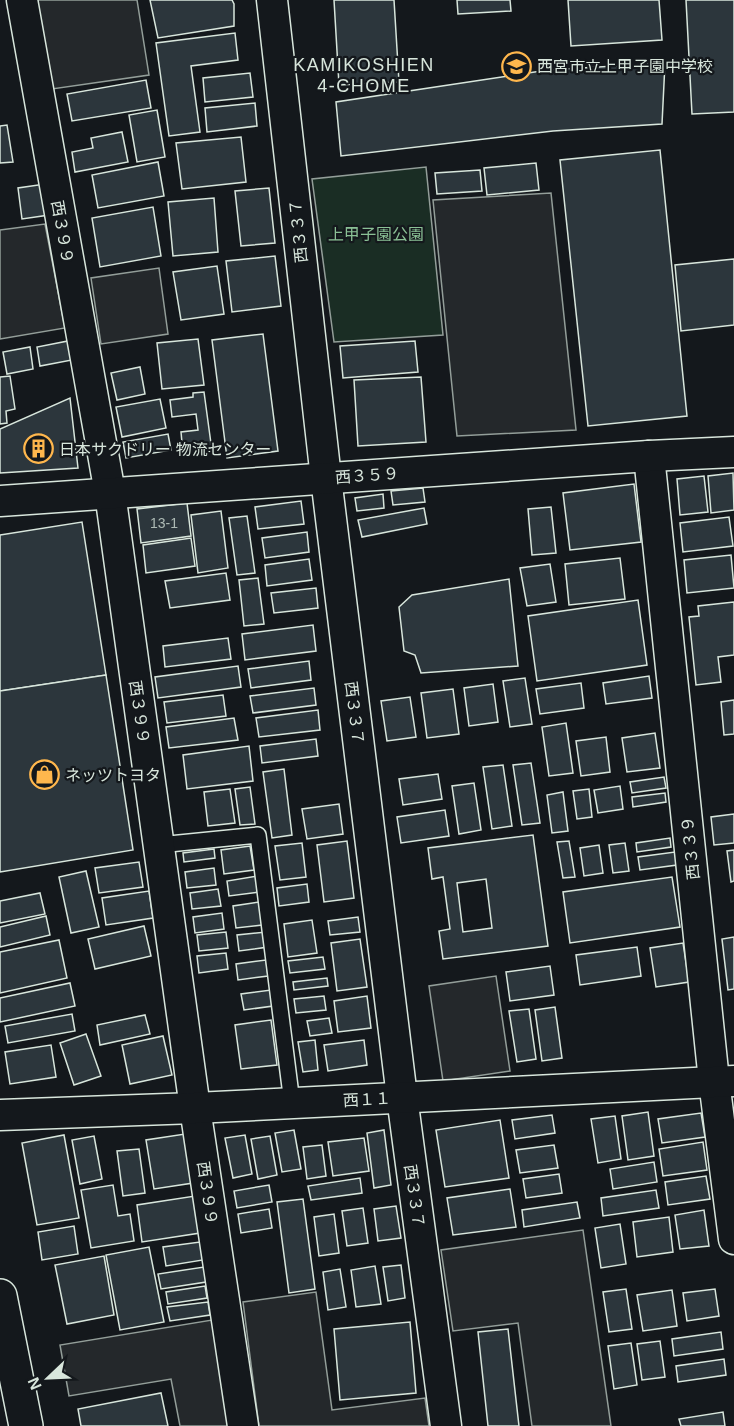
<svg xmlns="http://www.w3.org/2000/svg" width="734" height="1426" viewBox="0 0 734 1426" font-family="Helvetica,'Noto Sans JP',sans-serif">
<rect width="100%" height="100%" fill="#14181c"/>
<path fill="#1a2d24" stroke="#939e99" stroke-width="1.5" d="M426,167L443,335L334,342L312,179Z"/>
<g fill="#24282b" stroke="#939e99" stroke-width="1.5">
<path d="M36,0H137L149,75L52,89Z"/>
<path d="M551,193L576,430L457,436L433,200Z"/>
<path d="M45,224L65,328L0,339V230Z"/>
<path d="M159,268L168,334L101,344L91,278Z"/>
<path d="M496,976L510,1071L443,1081L429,986Z"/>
<path d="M583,1230L611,1426H532L518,1323L453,1331L441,1250Z"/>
<path d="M316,1292L332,1410L425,1398L429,1426H259L243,1302Z"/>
<path d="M212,1320L230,1426H180L171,1379L69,1396L60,1345Z"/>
</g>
<g fill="#2c363c" stroke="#d8e6dc" stroke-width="1.5" fill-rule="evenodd">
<path d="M150,0H232L234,4V26L158,38Z"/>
<path d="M334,0H394L399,82L339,85Z"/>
<path d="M457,0H510L511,11L458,14Z"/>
<path d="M568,0H659L662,40L571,46Z"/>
<path d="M686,0H734V112L692,114Z"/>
<path d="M235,33L238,60L191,66L200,132L169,136L156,43Z"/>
<path d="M665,63L662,124L553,131L341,156L336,102L548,70Z"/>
<path d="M250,73L253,97L205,102L203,78Z"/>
<path d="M146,80L151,108L72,121L67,94Z"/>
<path d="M255,103L257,126L207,132L205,108Z"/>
<path d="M157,110L165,157L137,162L129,115Z"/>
<path d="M7,125L13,162L0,163V126Z"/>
<path d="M122,132L128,162L75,172L72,152L93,148L91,138Z"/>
<path d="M241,137L246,182L182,189L176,143Z"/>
<path d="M660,150L687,416L588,426L560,160Z"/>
<path d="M158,162L164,196L98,208L92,175Z"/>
<path d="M536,163L539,190L487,195L484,168Z"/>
<path d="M480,170L482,191L437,194L435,173Z"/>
<path d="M45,184L49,215L22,219L18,188Z"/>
<path d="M269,188L275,243L241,246L235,191Z"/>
<path d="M214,198L218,252L173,256L168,202Z"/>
<path d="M153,207L161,256L100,267L92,218Z"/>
<path d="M275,256L281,306L232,312L226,261Z"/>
<path d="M734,259V325L681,331L675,265Z"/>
<path d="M217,266L224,314L181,320L173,272Z"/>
<path d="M263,334L278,451L227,458L212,340Z"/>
<path d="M198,339L204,385L162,389L157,343Z"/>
<path d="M68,341L72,360L40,366L37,347Z"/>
<path d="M415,341L418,372L343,378L340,346Z"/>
<path d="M30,347L33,369L7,374L3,352Z"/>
<path d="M140,367L145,394L117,400L111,373Z"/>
<path d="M10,376L15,409L6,411L7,423L0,424V377Z"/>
<path d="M421,377L426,442L358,446L354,380Z"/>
<path d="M204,392L212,451L183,454L181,432L198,430L196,414L172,417L170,400L193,397V393Z"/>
<path d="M70,398L78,468L0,473V429Z"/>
<path d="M160,399L166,428L122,437L116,407Z"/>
<path d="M168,434L171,450L126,458L123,442Z"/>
<path d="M733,473L734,510L711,513L708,476Z"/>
<path d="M704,476L708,512L680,515L677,479Z"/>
<path d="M634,484L641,542L570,550L563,493Z"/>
<path d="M423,488L425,502L393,505L391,491Z"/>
<path d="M383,494L384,508L357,511L355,498Z"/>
<path d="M301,501L304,524L258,529L255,507Z"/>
<path d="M187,503L191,536L141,543L137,509Z"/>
<path d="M551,507L556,553L532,555L528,509Z"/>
<path d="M424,508L427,524L362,537L358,520Z"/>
<path d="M221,511L228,568L198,573L191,515Z"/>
<path d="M247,516L255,573L237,575L229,518Z"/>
<path d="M729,517L733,546L683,552L680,523Z"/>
<path d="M82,522L106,675L0,691V535Z"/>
<path d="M307,532L309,552L265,558L262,538Z"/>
<path d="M191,538L195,566L146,573L143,545Z"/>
<path d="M731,555L734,588L687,593L684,560Z"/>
<path d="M620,558L625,599L569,605L565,564Z"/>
<path d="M309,559L312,580L267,586L265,565Z"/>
<path d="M550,564L556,602L527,606L520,568Z"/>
<path d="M226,573L230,600L170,608L165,581Z"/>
<path d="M258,578L264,624L244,626L239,580Z"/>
<path d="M509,579L518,666L421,673L415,655L404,651L399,607L412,595Z"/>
<path d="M316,588L318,608L274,613L271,593Z"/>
<path d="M638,600L647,665L537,681L528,616Z"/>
<path d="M734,602V655L718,657L721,682L696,685L689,617L699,616L698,606Z"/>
<path d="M313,625L316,651L245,660L242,634Z"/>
<path d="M228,638L231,659L165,667L163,646Z"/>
<path d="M309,661L311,680L251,688L248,669Z"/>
<path d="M238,666L241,687L158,698L155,677Z"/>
<path d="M106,675L133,850L0,872V691Z"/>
<path d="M649,676L652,698L606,704L603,683Z"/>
<path d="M525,678L532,724L510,727L503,681Z"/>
<path d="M581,683L584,708L540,714L536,689Z"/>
<path d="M493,684L498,722L469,726L464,688Z"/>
<path d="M314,688L316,705L253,713L250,696Z"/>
<path d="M453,689L459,734L427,738L421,693Z"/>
<path d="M223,695L226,716L167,723L164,702Z"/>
<path d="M410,697L416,737L387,741L381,701Z"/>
<path d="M734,700V734L724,735L721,702Z"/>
<path d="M318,710L320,730L259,737L256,718Z"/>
<path d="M234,718L238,740L169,748L166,727Z"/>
<path d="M566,723L573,773L549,776L542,727Z"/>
<path d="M655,733L660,768L627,772L622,738Z"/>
<path d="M606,737L610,772L581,776L576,741Z"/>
<path d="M316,739L318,756L262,763L260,746Z"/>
<path d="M249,746L253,781L187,789L183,755Z"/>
<path d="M531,763L540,823L522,825L513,765Z"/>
<path d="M503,765L512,826L492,829L483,767Z"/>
<path d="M284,769L292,835L272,838L263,772Z"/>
<path d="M438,774L442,799L403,805L399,779Z"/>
<path d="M664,777L666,788L632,793L630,782Z"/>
<path d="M474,783L481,830L459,834L452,786Z"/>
<path d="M620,786L623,809L598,813L594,790Z"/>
<path d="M250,787L255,824L240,825L235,789Z"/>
<path d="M230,789L235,823L208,826L204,792Z"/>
<path d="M589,789L592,817L577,819L573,791Z"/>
<path d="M563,792L568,831L552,833L547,795Z"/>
<path d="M665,793L666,802L633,807L632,797Z"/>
<path d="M339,804L343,834L307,839L302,809Z"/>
<path d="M445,810L449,836L401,843L397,817Z"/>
<path d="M734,814V843L714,845L711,817Z"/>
<path d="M533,835L548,946L443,959L439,931L450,929L443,877L432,879L428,848ZM486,879L492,928L463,932L457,883Z"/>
<path d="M670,838L671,847L637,852L636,843Z"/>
<path d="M347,841L354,898L324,902L317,845Z"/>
<path d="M569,841L575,877L563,878L557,842Z"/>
<path d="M302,843L306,877L280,880L275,846Z"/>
<path d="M625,843L629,871L613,873L609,845Z"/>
<path d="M599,845L603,873L584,876L580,848Z"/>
<path d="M250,846L254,870L224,874L221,850Z"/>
<path d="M214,849L215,858L184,862L183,853Z"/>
<path d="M734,850V881L731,882L727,851Z"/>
<path d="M675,852L677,865L640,870L638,857Z"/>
<path d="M139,862L143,887L99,893L95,868Z"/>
<path d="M214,868L216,885L187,888L185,872Z"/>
<path d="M86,871L99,927L71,933L59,877Z"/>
<path d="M257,876L259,892L229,896L227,881Z"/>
<path d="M672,877L680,927L570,943L563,892Z"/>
<path d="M307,884L309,902L279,906L277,888Z"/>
<path d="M218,889L221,906L192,909L190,893Z"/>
<path d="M149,891L153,918L106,925L102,898Z"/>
<path d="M40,893L45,914L0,923V901Z"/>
<path d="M259,902L262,925L236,928L233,906Z"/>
<path d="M222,913L224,929L195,933L193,917Z"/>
<path d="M46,916L50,935L0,947V927Z"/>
<path d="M358,917L360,932L330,935L328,921Z"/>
<path d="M312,920L317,953L288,957L284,924Z"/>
<path d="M144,926L151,956L95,969L88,939Z"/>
<path d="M226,932L228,948L199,951L197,935Z"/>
<path d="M266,932L268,947L239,951L237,935Z"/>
<path d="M734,937V989L728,990L722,939Z"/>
<path d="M360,939L367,987L337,991L331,943Z"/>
<path d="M59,940L67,978L0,993V952Z"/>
<path d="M683,943L689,982L656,987L650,948Z"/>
<path d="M637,947L641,976L580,985L576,955Z"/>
<path d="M226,953L228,969L199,973L197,956Z"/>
<path d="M323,957L325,969L290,973L288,961Z"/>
<path d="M266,960L268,976L238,980L236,964Z"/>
<path d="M550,966L554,995L510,1001L506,972Z"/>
<path d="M327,978L328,986L294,990L293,982Z"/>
<path d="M70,983L75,1006L0,1022V998Z"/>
<path d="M271,990L273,1006L244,1010L241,994Z"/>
<path d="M324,996L326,1010L296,1013L294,999Z"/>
<path d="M367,996L371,1028L338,1032L334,1001Z"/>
<path d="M555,1007L562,1058L542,1061L535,1010Z"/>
<path d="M529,1009L536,1059L517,1062L509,1011Z"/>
<path d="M72,1014L75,1031L8,1043L5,1026Z"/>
<path d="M145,1015L150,1034L100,1045L97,1025Z"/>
<path d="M329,1018L332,1033L310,1036L307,1021Z"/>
<path d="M271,1020L277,1065L241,1069L235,1025Z"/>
<path d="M86,1034L101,1076L74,1085L60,1043Z"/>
<path d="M163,1036L172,1075L130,1084L122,1045Z"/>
<path d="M315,1040L318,1070L303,1072L298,1042Z"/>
<path d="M364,1040L367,1065L328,1071L324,1045Z"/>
<path d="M51,1045L56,1077L10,1084L5,1052Z"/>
<path d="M648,1112L654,1156L628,1160L622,1116Z"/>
<path d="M701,1113L705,1137L662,1143L658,1119Z"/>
<path d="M552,1115L555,1133L515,1139L512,1120Z"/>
<path d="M615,1116L621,1159L598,1163L591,1119Z"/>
<path d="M500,1120L509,1178L445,1187L436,1130Z"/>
<path d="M294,1130L301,1169L282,1172L275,1133Z"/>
<path d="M384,1130L391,1185L374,1188L367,1133Z"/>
<path d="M185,1134L193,1183L154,1189L146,1140Z"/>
<path d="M64,1135L79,1218L37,1225L22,1143Z"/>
<path d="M245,1135L252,1174L233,1178L225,1138Z"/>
<path d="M94,1136L102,1179L80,1184L72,1140Z"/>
<path d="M270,1136L277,1175L258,1179L251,1139Z"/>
<path d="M364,1138L369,1171L333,1176L328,1142Z"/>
<path d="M703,1142L707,1170L663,1176L659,1149Z"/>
<path d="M322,1145L326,1176L307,1179L303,1147Z"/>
<path d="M554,1145L558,1168L520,1173L516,1150Z"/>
<path d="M139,1149L145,1193L123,1196L117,1151Z"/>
<path d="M654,1162L657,1182L613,1189L610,1169Z"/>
<path d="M559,1174L562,1193L526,1198L523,1179Z"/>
<path d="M706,1176L710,1199L668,1205L665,1182Z"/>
<path d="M360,1178L362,1193L311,1200L308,1186Z"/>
<path d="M113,1185L118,1216L130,1214L134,1241L91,1248L81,1190Z"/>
<path d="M269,1185L272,1202L237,1208L234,1191Z"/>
<path d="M510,1189L516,1227L453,1235L447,1198Z"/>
<path d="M656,1190L659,1208L603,1216L601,1198Z"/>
<path d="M195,1196L200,1233L142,1242L137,1205Z"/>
<path d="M303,1199L315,1289L289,1293L277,1202Z"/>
<path d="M577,1202L580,1218L524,1227L522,1210Z"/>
<path d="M396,1206L401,1238L378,1241L374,1209Z"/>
<path d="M363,1208L368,1243L347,1246L342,1211Z"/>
<path d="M269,1209L272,1228L241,1233L238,1214Z"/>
<path d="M704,1210L709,1246L680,1249L675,1215Z"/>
<path d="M334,1214L339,1253L319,1256L314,1217Z"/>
<path d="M669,1217L673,1252L637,1257L633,1222Z"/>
<path d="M620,1224L626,1264L601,1268L595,1228Z"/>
<path d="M74,1226L78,1254L42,1260L38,1232Z"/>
<path d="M200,1242L203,1260L166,1266L163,1247Z"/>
<path d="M149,1247L164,1322L120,1330L106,1255Z"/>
<path d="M104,1256L114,1315L67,1324L55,1265Z"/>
<path d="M401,1265L405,1298L388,1301L383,1267Z"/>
<path d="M375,1266L381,1304L356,1307L351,1270Z"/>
<path d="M204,1267L206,1282L161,1289L158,1274Z"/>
<path d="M340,1269L346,1307L328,1310L323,1272Z"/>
<path d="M205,1286L207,1298L168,1304L166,1292Z"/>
<path d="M626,1289L632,1329L609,1332L603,1292Z"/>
<path d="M715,1289L719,1316L687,1321L683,1293Z"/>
<path d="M672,1290L677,1326L643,1331L637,1295Z"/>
<path d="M208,1302L210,1315L170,1321L167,1307Z"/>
<path d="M410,1322L416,1393L340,1400L334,1329Z"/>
<path d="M508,1329L519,1426H488L478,1332Z"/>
<path d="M721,1332L723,1349L674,1356L672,1339Z"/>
<path d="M660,1341L665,1377L642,1380L637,1344Z"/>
<path d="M631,1343L637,1385L614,1389L608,1346Z"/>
<path d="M724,1359L726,1375L678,1382L676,1366Z"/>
<path d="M161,1393L168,1426H81L78,1409Z"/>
<path d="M723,1412L725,1426H681L679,1419Z"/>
</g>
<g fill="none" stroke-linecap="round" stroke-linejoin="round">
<defs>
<path id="service" d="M159,845L258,835L292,1103"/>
<g id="minor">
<path d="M22,0L110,493L195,1108L243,1426"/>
<path d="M272,0L326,478L402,1097L446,1426"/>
<path d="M649,456L714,1081L734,1239"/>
<path d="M0,501L649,456L734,452"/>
<path d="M0,1115L195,1108L734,1081"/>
</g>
<path id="trunk" d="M0,1296L26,1426"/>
</defs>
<use href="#service" stroke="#d8e6dc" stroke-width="18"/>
<use href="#minor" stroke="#d8e6dc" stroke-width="33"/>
<use href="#trunk" stroke="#d8e6dc" stroke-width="36"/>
<use href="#service" stroke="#14181c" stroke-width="15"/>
<use href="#minor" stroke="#14181c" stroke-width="30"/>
<use href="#trunk" stroke="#14181c" stroke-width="33"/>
</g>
<defs>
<symbol id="school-ring" viewBox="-11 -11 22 22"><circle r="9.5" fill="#14181c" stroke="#ffb74d" stroke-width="1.5"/><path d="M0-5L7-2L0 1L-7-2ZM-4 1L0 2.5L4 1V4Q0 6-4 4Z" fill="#ffb74d"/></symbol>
<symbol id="building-ring" viewBox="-11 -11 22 22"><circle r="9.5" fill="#14181c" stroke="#ffb74d" stroke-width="1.5"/><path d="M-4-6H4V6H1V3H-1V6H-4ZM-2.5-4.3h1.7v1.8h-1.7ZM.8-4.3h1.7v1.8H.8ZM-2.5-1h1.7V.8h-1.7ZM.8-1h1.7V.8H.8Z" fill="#ffb74d"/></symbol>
<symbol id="shop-ring" viewBox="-11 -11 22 22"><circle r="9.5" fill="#14181c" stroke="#ffb74d" stroke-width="1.5"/><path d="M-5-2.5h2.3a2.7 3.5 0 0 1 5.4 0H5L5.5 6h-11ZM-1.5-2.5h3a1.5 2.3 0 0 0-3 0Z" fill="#ffb74d"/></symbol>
</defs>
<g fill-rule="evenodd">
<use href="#school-ring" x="500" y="50" width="33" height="33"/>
<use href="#building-ring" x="22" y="432" width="33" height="33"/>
<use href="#shop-ring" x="28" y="758" width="33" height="33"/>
</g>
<g text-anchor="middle" stroke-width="4.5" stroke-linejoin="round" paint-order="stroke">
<g font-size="14" fill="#adbab4">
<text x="164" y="528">13-1</text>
</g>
<g font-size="16" fill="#d8e6dc" stroke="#14181c" text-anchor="start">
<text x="537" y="72">西宮市立上甲子園中学校</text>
<text x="59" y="455">日本サクドリー 物流センター</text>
<text x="65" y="781">ネッツトヨタ</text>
</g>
<g font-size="16" fill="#d8e6dc" stroke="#14181c">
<text transform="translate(298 231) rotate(-96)" y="6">西３３７</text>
<text transform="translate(63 232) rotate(80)" y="6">西３９９</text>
<text transform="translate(367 475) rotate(-4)" y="6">西３５９</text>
<text transform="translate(140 712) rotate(82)" y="6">西３９９</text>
<text transform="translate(355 713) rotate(83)" y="6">西３３７</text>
<text transform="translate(690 848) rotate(-96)" y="6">西３３９</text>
<text transform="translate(367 1099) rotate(-3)" y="6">西１１</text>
<text transform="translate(208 1193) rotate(82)" y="6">西３９９</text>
<text transform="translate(415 1196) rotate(82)" y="6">西３３７</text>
</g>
<g font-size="16" fill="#8ac095" stroke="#14181c">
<text x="376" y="240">上甲子園公園</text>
</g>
<g font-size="18" letter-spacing="1.5" fill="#d8e6dc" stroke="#14181c">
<text x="364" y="71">KAMIKOSHIEN<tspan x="364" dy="21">4-CHOME</tspan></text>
</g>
</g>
<g transform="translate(48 1378) rotate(247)" stroke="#14181c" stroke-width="4.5" paint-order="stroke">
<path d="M0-4.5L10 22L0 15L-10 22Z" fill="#d8e6dc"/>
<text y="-9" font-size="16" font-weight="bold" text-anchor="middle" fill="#d8e6dc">N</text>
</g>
</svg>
